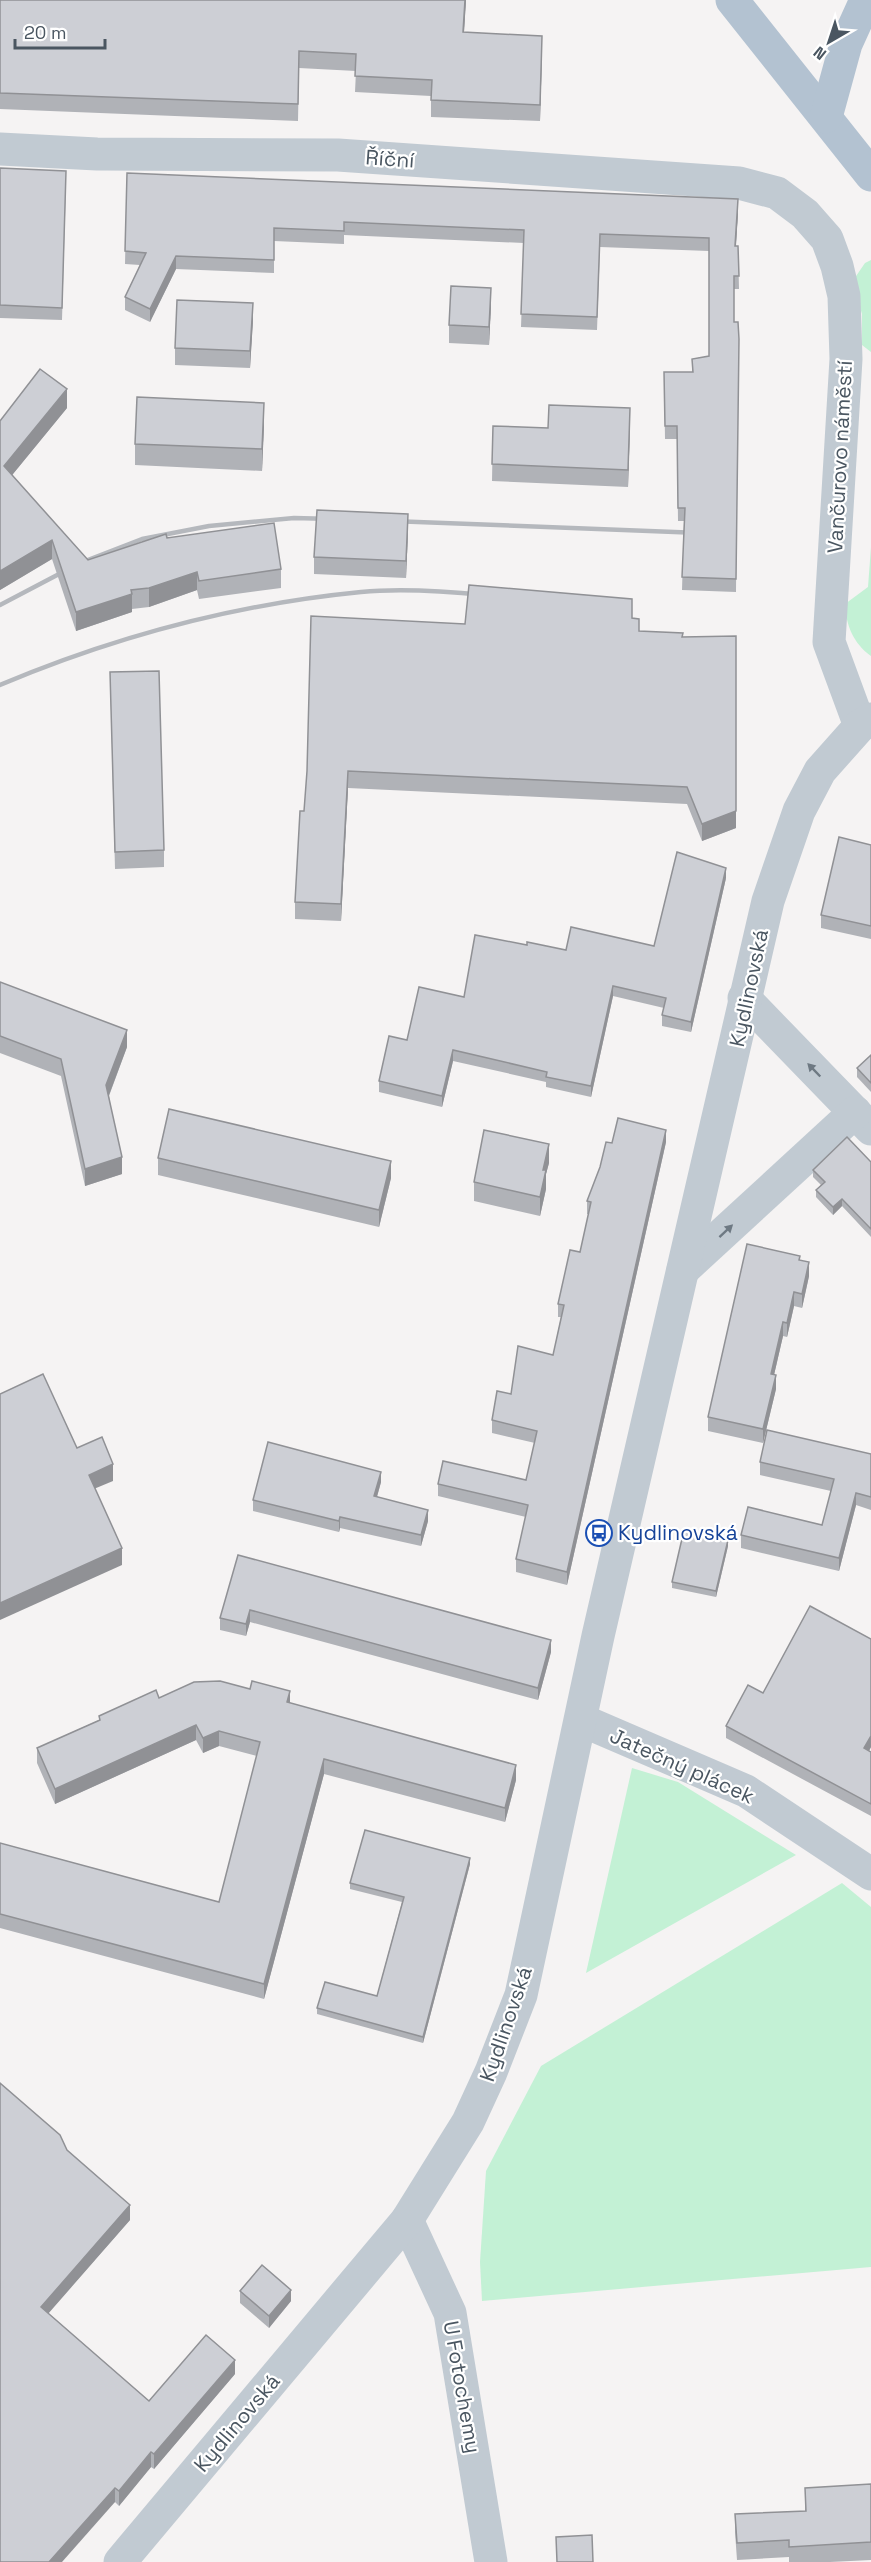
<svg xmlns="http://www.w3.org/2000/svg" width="871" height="2562" viewBox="0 0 871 2562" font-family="'Space Grotesk',sans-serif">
<rect width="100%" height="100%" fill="#f5f3f3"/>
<g fill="#c3f1d5">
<path d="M871,260V352L862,345V314L852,282L865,263Z"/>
<path d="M871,547V656C853,643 846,625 845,604L868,587Z"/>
<path d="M632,1768L678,1782L796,1855L586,1973Z"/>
<path d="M842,1883L871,1907V2267L482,2301L480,2262L486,2171L541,2066Z"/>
</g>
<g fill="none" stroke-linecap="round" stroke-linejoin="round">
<g stroke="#c1cad2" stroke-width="33">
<path d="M0,149L97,154L338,155L739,183L777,193L805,214L827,239L837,266L844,296L846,359L829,642L860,726"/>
<path d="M744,998L871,1129"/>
<path d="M683,1270L855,1112"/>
<path d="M581,1720L746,1791L871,1874"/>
<path d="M407,2220L450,2313L491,2562"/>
<path d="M120,2562L407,2220L468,2122L491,2072L521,1995L598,1636L768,901L799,811L820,771L860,726L871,719"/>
</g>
<g stroke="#b3c2d1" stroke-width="33">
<path d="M732,0L871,175"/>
<path d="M826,117L846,44L866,0"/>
</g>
<g stroke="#b5b8bd" stroke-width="4.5">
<path d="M391,521L700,533"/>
<path d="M0,605L80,563L142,539L209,526L294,518L334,519"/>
<path d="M0,685C114,637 238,604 361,592C402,588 444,591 485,595"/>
</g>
</g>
<g fill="#b0b2b7">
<path d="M0,0H466L464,32L542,52L540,121L431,117V96L355,92L356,71L299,68L298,121L0,109Z"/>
<path d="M0,168L66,183L62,320L0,318Z"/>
<path d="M127,173L738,213L736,246H738L739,289H734V322H738L736,592L682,590L684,521H678L677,439H665L664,372H692V359L709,356V251L600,247L597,330L521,327L524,243L344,235V244L274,241V273L176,269L150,322L125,310V297L140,265L125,264Z"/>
<path d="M491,305L489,345L449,343V325Z"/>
<path d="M253,320L250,368L175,365V348Z"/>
<path d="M67,408L12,475L88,560L167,538L281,569V588L199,599L197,590L149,607L132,609V612L76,631L52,559L0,590V421Z"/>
<path d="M264,425L262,471L135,465V444Z"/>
<path d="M630,425L628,487L492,481L493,426L548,428Z"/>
<path d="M408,531L406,578L314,574V557Z"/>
<path d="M632,618L639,631L683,636L736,828L702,841L687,804L348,788L341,921L295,919V902L304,811L465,624Z"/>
<path d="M110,672L164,850V867L115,869Z"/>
<path d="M871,845V939L821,928V915Z"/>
<path d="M726,878L691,1032L662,1026V1015L664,1008L613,996L591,1097L546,1087V1082L453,1061L442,1107L379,1092V1081L407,1040L464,997L527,945L566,950L654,946Z"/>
<path d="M0,982L127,1047L109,1096L122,1174L85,1186L61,1076L0,1053Z"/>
<path d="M871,1055V1092L857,1077V1068Z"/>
<path d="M666,1142L567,1585L516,1572V1559L526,1517L438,1496V1484L526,1480L535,1443L492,1433V1420L511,1394L553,1355L561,1317H558V1304L580,1252L589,1214H587V1201L612,1143Z"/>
<path d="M158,1158L391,1178L379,1227L158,1175Z"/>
<path d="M871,1162V1237L842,1206L833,1215L816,1197V1190L821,1185L813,1177V1170Z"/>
<path d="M549,1163L546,1174V1189L540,1216L474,1201V1182Z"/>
<path d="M800,1260L809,1276L802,1308L794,1306L787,1337L783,1336L774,1375L776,1389L763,1443L708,1431V1417Z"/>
<path d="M871,1454V1510L856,1505L839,1571L741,1548V1535L822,1525L831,1491L760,1475V1462Z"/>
<path d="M381,1482L377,1497L428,1521L421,1546L340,1528L339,1532L253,1511V1500Z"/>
<path d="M728,1546L716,1597L672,1588V1582Z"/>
<path d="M238,1555L551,1652L538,1700L250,1622L246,1636L220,1630V1618Z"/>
<path d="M871,1639V1747L869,1751L871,1752V1816L726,1738V1726L763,1693Z"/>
<path d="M159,1698L290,1703L516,1780L505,1822L324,1774L264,1999L0,1928V1843L219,1902L257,1756L219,1746L203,1753L196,1740L55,1804L37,1763V1748L99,1720V1716Z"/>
<path d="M470,1864L423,2043L317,2014V2008L377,1996L402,1902L350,1889V1883Z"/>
<path d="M67,2150L130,2220L48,2313L149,2401L235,2374L154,2469L151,2467L119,2506L115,2502L0,2562Z"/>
<path d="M240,2291L291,2301L269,2328L240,2303Z"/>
<path d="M871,2484V2560L830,2562H789V2557L737,2560L735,2532V2514L805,2511V2488Z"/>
</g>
<g fill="#909195">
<path d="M465,0H466L463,48V32Z"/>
<path d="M542,36V52L540,121V105Z"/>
<path d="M738,199V213L735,259V246Z"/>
<path d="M176,256V269L150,322V309Z"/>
<path d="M491,288V305L489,345V327Z"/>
<path d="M253,303V320L250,368V351Z"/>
<path d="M67,389V408L4,485V466Z"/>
<path d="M264,403V425L262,471V449Z"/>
<path d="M630,408V425L628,487V470Z"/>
<path d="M408,514V531L406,578V561Z"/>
<path d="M52,540V559L0,590V571Z"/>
<path d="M197,572V590L149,607V588Z"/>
<path d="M132,594V612L76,631V612Z"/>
<path d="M736,636V828L702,841V824Z"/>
<path d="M348,771V788L341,921V904Z"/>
<path d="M726,868V878L691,1032V1022Z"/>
<path d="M613,986V996L591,1097V1086Z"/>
<path d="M127,1030V1047L106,1103V1085Z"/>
<path d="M453,1050V1061L442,1107V1096Z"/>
<path d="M666,1130V1142L567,1585V1572Z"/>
<path d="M549,1144V1163L546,1174V1189L540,1216V1197L543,1170Z"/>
<path d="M122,1157V1174L85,1186V1169Z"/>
<path d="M391,1161V1178L379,1227V1210Z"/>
<path d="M842,1199V1206L833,1215V1207Z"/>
<path d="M809,1262V1276L802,1308V1294Z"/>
<path d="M794,1292V1306L787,1337V1323Z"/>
<path d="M783,1322V1336L771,1388V1374Z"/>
<path d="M776,1375V1389L763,1443V1429Z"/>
<path d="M113,1464V1481L89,1491V1475Z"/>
<path d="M381,1472V1482L374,1507V1496Z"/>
<path d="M856,1493V1505L839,1571V1558Z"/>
<path d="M428,1510V1521L421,1546V1535Z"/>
<path d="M340,1517V1528L339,1532V1521Z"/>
<path d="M728,1540V1546L716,1597V1591Z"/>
<path d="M122,1548V1565L0,1620V1603Z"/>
<path d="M250,1610V1622L246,1636V1624Z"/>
<path d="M551,1640V1652L538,1700V1688Z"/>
<path d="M290,1691V1706L287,1702Z"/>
<path d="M196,1725V1740L55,1804V1789Z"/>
<path d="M219,1731V1746L203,1753V1738Z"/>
<path d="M871,1736V1747L864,1760V1748Z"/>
<path d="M324,1759V1774L264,1999V1984Z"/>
<path d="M516,1765V1780L505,1822V1808Z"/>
<path d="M470,1858V1864L423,2043V2037Z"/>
<path d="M130,2205V2220L41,2322V2307Z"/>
<path d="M291,2290V2301L269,2328V2316Z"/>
<path d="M235,2360V2374L154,2469V2454Z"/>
<path d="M151,2452V2467L119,2506V2491Z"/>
<path d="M115,2488V2502L62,2562H49Z"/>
</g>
<g fill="#cdcfd5" stroke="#909195" stroke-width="1.5">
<path d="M0,0H465L463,32L542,36L540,105L431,100L432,80L355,76L356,54L299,51L298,104L0,93Z"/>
<path d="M0,168L66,171L62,308L0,305Z"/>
<path d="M127,173L738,199L735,246H738L739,276H734V322H738L739,339L736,579L682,577L685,508H678L677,426H665L664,372H693L692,359L709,356V238L600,234L597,317L521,314L524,230L344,222V231L274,228V260L176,256L150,309L125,297L146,253L125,251Z"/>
<path d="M451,286L491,288L489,327L449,325Z"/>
<path d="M177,300L253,303L250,351L175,348Z"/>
<path d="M40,369L67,389L4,466L88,560L166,534L167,538L274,523L281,569L199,581L197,572L149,588L131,590L132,594L76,612L52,540L0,571V421Z"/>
<path d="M137,397L264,403L262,449L135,444Z"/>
<path d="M549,405L630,408L628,470L492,464L493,426L548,428Z"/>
<path d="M317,510L408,514L406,561L314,557Z"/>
<path d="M469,585L632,599V618L639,619V631L683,633L682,637L736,636V811L702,824L687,787L348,771L341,904L295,902L300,811H304L307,771L311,616L465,624Z"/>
<path d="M159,671L164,850L115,852L110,672Z"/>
<path d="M839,837L871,845V926L821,915Z"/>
<path d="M677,852L726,868L691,1022L662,1015L666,998L613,986L591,1086L546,1077L547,1072L453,1050L442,1096L379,1081L389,1036L407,1040L419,987L464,997L475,935L527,945V942L566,950L571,927L654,946Z"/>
<path d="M0,982L127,1030L106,1085L122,1157L85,1169L61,1059L0,1036Z"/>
<path d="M871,1055V1083L857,1068Z"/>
<path d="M169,1109L391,1161L379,1210L158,1158Z"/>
<path d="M618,1118L666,1130L567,1572L516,1559L528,1505L438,1484L443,1461L526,1480L537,1431L492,1420L497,1391L511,1394L518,1346L553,1355L564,1305L558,1304L570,1250L580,1252L591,1202L587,1201L600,1167L606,1142L612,1143Z"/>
<path d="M484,1130L549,1144L543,1170H546L540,1197L474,1182Z"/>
<path d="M847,1137L871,1162V1229L842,1199L833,1207L816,1190L825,1182L813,1170Z"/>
<path d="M747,1244L800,1256L799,1260L809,1262L802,1294L794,1292L787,1323L783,1322L771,1374L776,1375L763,1429L708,1417Z"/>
<path d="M43,1374L77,1448L102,1437L113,1464L89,1475L122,1548L0,1603V1394Z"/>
<path d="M767,1430L871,1454V1497L856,1493L839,1558L741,1535L748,1507L822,1525L834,1479L760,1462Z"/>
<path d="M268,1442L381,1472L374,1496L428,1510L421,1535L340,1517L339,1521L253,1500Z"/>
<path d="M684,1530L728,1540L716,1591L672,1582Z"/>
<path d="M238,1555L551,1640L538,1688L250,1610L246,1624L220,1618Z"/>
<path d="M810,1606L871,1639V1736L864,1748L871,1752V1804L726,1726L748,1685L763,1693Z"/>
<path d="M220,1681L250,1689L252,1681L290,1691L287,1702L516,1765L505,1808L324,1759L264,1984L0,1914V1843L219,1902L260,1742L219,1731L203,1738L196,1725L55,1789L37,1748L100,1720L99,1716L156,1690L159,1698L194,1682Z"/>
<path d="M365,1830L470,1858L423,2037L317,2008L325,1982L377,1996L404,1897L350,1883Z"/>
<path d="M0,2083L60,2135L67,2150L130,2205L41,2307L149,2401L206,2335L235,2360L154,2454L151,2452L119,2491L115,2488L49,2562H0Z"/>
<path d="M262,2265L291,2290L269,2316L240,2291Z"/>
<path d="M871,2484V2542L789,2547V2540L737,2543L735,2514L806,2511L805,2488Z"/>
<path d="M592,2535L593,2562H557L556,2537Z"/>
</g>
<defs><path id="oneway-solid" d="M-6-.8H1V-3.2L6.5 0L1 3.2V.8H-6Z" transform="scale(1.5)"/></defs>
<g fill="#6e7983">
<use href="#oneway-solid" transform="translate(814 1070) rotate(-134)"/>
<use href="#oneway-solid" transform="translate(726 1231) rotate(-43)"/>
</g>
<defs>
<symbol id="bus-ring" viewBox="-11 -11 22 22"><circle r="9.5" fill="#fff" stroke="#1a4fb4" stroke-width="1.5"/><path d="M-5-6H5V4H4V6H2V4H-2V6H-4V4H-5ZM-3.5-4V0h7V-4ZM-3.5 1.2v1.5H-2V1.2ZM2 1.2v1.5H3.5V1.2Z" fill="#1a4fb4"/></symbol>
</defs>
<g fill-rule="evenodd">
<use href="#bus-ring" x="584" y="1518" width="30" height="30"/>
</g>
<g text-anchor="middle" stroke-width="4.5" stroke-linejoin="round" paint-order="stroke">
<g font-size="21" fill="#4a5661" stroke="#fff">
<text transform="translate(390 159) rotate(4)" y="7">Říční</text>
<text transform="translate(840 457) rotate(-87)" y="7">Vančurovo náměstí</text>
<text transform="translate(749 988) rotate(-78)" y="7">Kydlinovská</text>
<text transform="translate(682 1766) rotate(24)" y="7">Jatečný plácek</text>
<text transform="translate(506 2024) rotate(-71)" y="7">Kydlinovská</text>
<text transform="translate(462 2387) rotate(80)" y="7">U Fotochemy</text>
<text transform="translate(237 2423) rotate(-50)" y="7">Kydlinovská</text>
</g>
<g font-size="21" fill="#164399" stroke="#fff" text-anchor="start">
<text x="618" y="1540">Kydlinovská</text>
</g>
</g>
<g transform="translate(829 42) rotate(219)" stroke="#ffffff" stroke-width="4.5" paint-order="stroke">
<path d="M0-4.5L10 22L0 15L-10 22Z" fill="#4a5661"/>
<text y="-9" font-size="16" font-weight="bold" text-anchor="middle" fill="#4a5661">N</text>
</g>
<path d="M15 39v9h90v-9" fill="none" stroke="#4a5661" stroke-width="3"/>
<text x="24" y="39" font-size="18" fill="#4a5661" stroke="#ffffff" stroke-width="4.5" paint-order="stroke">20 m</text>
</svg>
